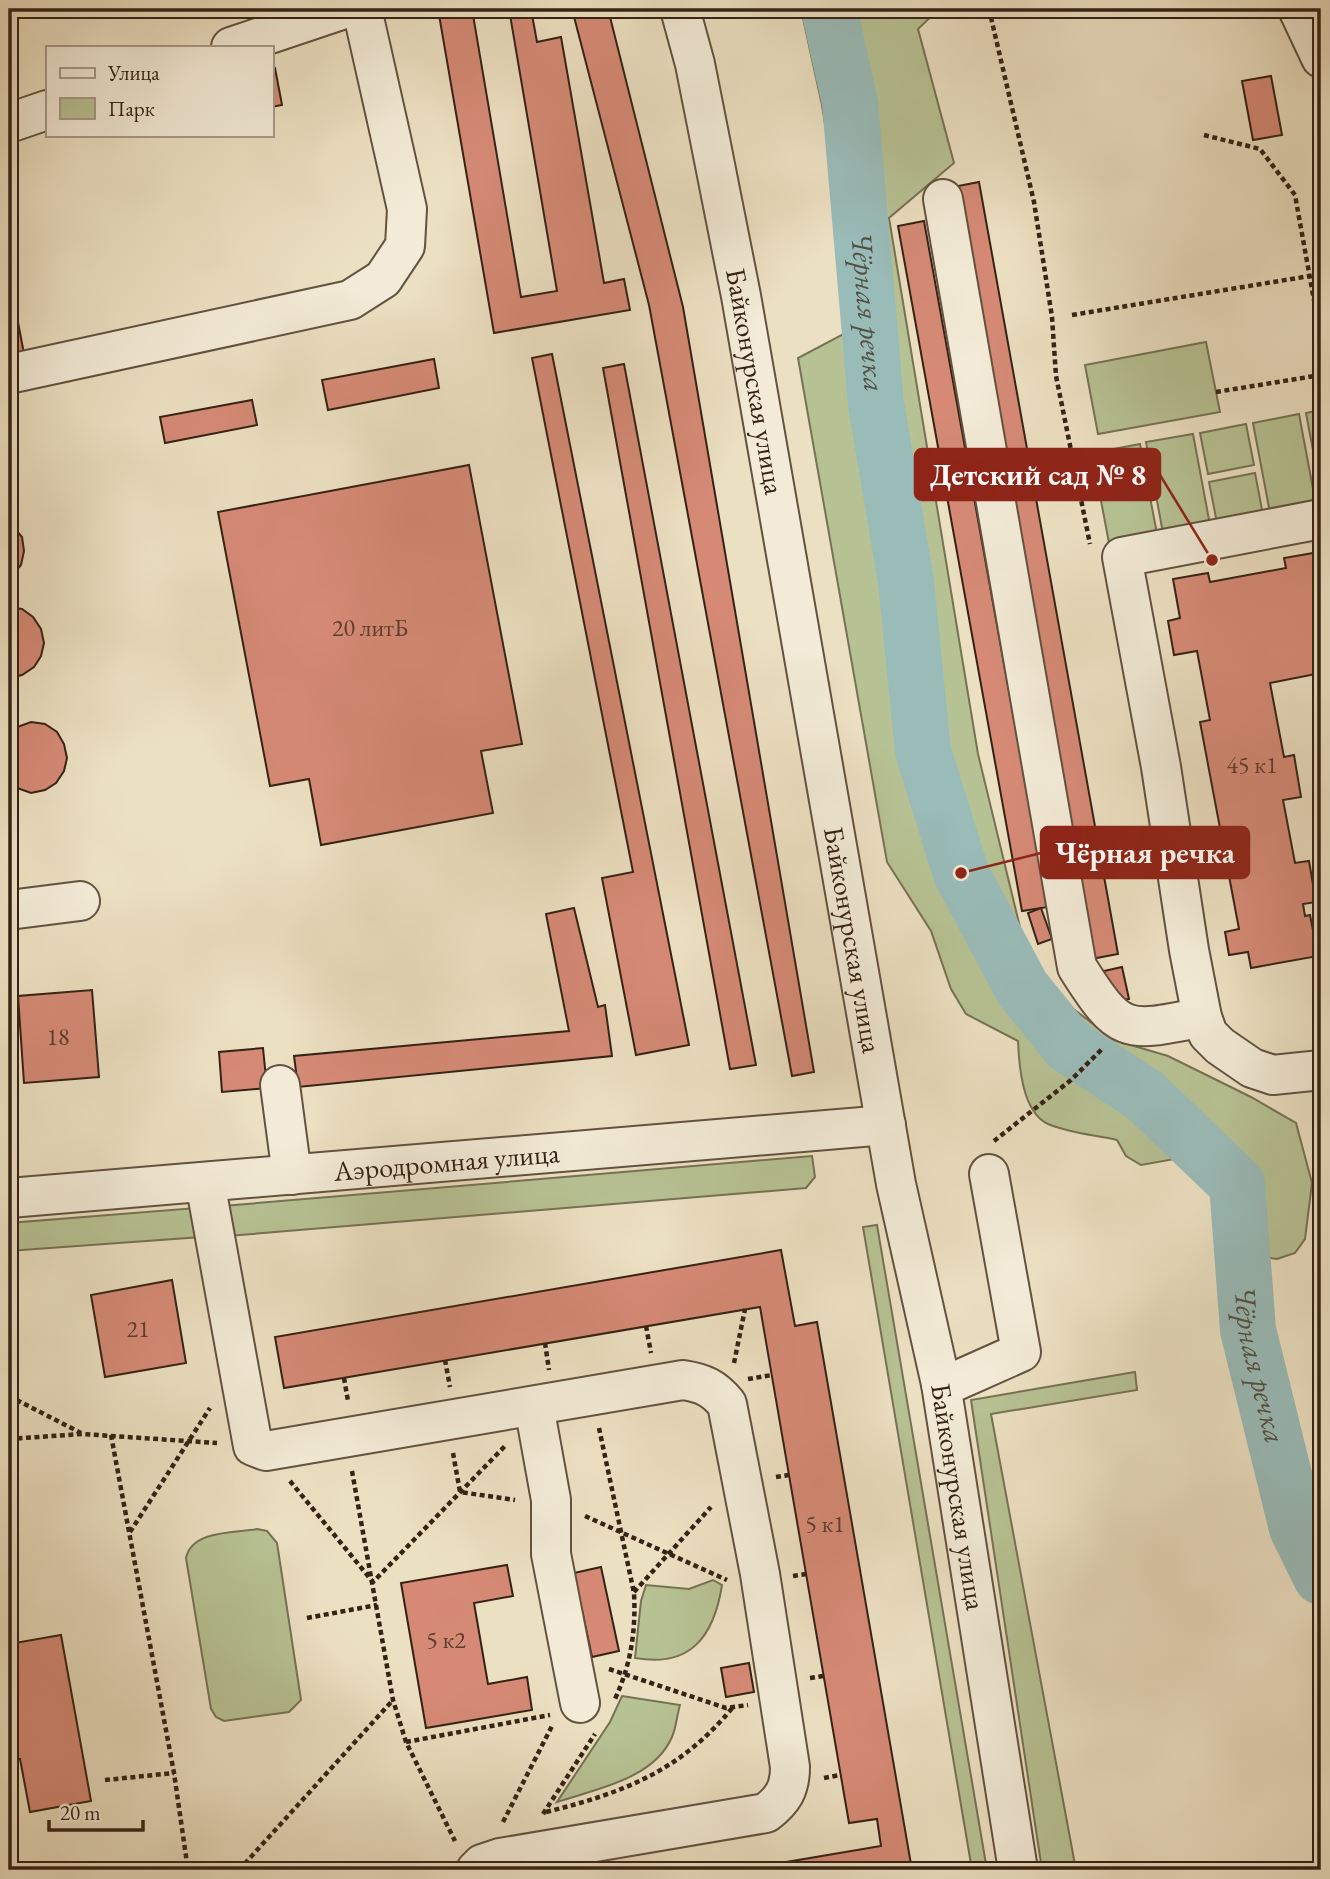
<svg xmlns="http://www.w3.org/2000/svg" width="1330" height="1879" viewBox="0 0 1330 1879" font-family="'EB Garamond',serif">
<rect width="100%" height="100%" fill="#ece0c2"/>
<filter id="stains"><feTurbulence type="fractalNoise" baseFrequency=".00286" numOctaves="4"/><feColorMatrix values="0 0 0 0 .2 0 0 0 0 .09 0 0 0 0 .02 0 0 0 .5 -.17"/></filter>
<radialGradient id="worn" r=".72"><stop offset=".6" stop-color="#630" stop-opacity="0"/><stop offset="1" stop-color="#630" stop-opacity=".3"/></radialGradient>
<g fill="#b7c294" stroke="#767254" stroke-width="2">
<path d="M801,9H939L918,29L954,163L889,218L978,754L1026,952L1058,997L1114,1040L1168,1056L1251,1097L1296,1123L1312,1183L1305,1239L1295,1253L1277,1259L1241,1254L1229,1237L1225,1184L1180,1158L1141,1165L1126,1156L1117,1140C1095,1135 1069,1133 1048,1124C1022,1112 1019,1065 1018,1041L966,1014L951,989L931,931L887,862L798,358L857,327L822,105Z"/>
<path d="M1206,342L1220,412L1098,434L1085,365Z"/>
<path d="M1321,410V493L1306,413Z"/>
<path d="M1299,414L1316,505L1270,513L1253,423Z"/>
<path d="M1246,424L1254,465L1208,474L1200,433Z"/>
<path d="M1193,434L1210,525L1163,533L1146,442Z"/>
<path d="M1140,444L1157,534L1109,543L1092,453Z"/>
<path d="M1255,473L1263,515L1217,523L1209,482Z"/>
<path d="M812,1156L815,1177L806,1188L228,1236L223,1206Z"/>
<path d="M196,1208L201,1237L9,1251V1223Z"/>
<path d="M877,1225L987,1870H972L863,1227Z"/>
<path d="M1135,1372L1137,1390L991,1414L1076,1870H1042L971,1400Z"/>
<path d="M257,1529L267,1531L277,1543L301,1700L289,1712L224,1721L216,1717L211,1709L186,1558C192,1530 234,1533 257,1529Z"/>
<path d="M713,1580L722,1585C714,1636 691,1668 635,1658L641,1601L646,1585L689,1589Z"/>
<path d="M622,1696L680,1705C677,1715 676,1728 672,1737C654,1779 596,1789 557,1802L610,1722Z"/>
</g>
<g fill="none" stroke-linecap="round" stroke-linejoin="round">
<path stroke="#9abcb9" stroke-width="56" id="s1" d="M829,9L850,103L876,404L906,582L923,751L961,873L1022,988L1069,1046L1144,1095L1237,1184L1248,1330L1297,1528L1321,1577"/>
</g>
<g fill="#d68a76" stroke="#342214" stroke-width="2">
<path d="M438,9H472L521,297L557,291L509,9H531L537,42L561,37L604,283L624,279L630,310L494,333Z"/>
<path d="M572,9H608L683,307L814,1072L792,1076L649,305Z"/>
<path d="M275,68L282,105L271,107V69Z"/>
<path d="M1271,76L1282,135L1253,140L1242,81Z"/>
<path d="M979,182L1118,954L1086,960L948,188Z"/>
<path d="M924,221L1048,907L1022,911L898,226Z"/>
<path d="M9,275L25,359L9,362Z"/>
<path d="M552,354L689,1045L636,1055L602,878L633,872L532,358Z"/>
<path d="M434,359L439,388L328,410L322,380Z"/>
<path d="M624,364L756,1065L730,1069L603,368Z"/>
<path d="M252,400L257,425L165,443L160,417Z"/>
<path d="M9,430L13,446L9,462Z"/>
<path d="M469,465L522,744L481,751L493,813L321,845L309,779L270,786L218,512Z"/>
<path d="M9,522L22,537L24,551L21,565L9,579Z"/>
<path d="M1319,552L1321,673L1270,683L1284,757L1294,755L1301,797L1283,800L1295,863L1309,861L1316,902L1303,904L1305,916L1310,915L1318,956L1251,968L1248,952L1229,955L1225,932L1239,929L1200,722L1210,720L1197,651L1174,655L1168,621L1180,618L1173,579L1208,573L1210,582L1286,568L1284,558Z"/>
<path d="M9,607L22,609L33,617L41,629L44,643L41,656L34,667L22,675L9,678Z"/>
<path d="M31,722L45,724L57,732L64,744L67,758L64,771L56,783L45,790L31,793L9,785V730Z"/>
<path d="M574,908L598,1007L605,1005L612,1056L298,1087L294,1056L569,1031L546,914Z"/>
<path d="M1041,908L1052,939L1038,944L1028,913Z"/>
<path d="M1122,967L1129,999L1113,1002L1104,971Z"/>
<path d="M92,990L99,1077L24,1083L18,996Z"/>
<path d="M263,1048L267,1088L222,1092L219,1052Z"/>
<path d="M781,1250L795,1326L817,1322L912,1870H739L881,1846L877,1819L849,1823L760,1307L284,1388L275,1337Z"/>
<path d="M172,1280L186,1363L105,1377L91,1295Z"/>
<path d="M507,1565L513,1596L474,1603L488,1684L527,1677L532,1710L426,1728L401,1583Z"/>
<path d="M601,1567L619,1651L592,1657L574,1573Z"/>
<path d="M61,1635L91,1801L30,1812L20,1759L9,1761V1729L15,1728L9,1694V1644Z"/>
<path d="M749,1663L754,1692L726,1697L721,1668Z"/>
</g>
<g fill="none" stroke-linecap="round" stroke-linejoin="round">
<defs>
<g id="minor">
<path id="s2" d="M680,9L695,64L741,296L896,1184L941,1384L1018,1870"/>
<path d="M1298,9L1321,58"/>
<path d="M231,47L344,9"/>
<path d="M9,123L47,110"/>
<path d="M943,199L1077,967C1120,1035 1125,1033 1202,1017"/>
<path d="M9,374L350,300L383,279L405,246L407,209L362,9"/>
<path d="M1321,519L1122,557L1161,767L1189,950L1202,1017L1208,1034L1220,1046L1252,1068L1273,1075L1321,1070"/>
<path d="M9,910L80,901"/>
<path d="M280,1085L292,1175"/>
<path d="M205,1182L253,1446L266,1451L683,1380C703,1383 714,1388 727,1404L760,1574L790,1767C790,1789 783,1800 766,1813L500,1858L482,1864L476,1870"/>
<path id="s3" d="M9,1198L886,1125"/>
<path d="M941,1384L956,1381L1021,1352L989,1174"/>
<path d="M534,1406L551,1500V1554L580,1703"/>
</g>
</defs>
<use href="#minor" stroke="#625240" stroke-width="42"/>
<g stroke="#342214" stroke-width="4.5" stroke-dasharray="5 3.5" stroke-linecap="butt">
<path d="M989,9L1034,202L1052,317L1056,376L1090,544"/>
<path d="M1204,135L1260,149L1295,195L1321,339"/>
<path d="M1072,315L1310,276"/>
<path d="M1216,392L1321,375"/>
<path d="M994,1141L1071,1080L1102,1049"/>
<path d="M646,1326L651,1353"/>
<path d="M545,1343L549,1370"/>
<path d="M445,1360L450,1387"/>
<path d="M734,1363L745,1309"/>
<path d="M344,1378L348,1401"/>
<path d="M748,1379L772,1375"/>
<path d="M9,1396L81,1433"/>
<path d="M599,1428L634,1593C636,1631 631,1664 615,1699"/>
<path d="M111,1435L174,1773L188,1870"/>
<path d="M9,1439L82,1434L217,1443"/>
<path d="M453,1453L460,1492L515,1500"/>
<path d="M352,1471L393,1700L406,1742L455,1841"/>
<path d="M776,1477L789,1475"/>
<path d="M290,1481L373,1582L505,1446"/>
<path d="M585,1516L727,1580"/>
<path d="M130,1532L210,1408"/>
<path d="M793,1576L806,1574"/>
<path d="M634,1592L711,1507"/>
<path d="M307,1618L377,1605"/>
<path d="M609,1669L726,1708L748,1705"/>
<path d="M810,1678L823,1676"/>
<path d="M406,1742L550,1715"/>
<path d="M824,1778L840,1775"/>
<path d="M105,1780L174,1773"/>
<path d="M546,1812C623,1793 681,1771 733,1707"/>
<path d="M543,1814L595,1734"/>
<path d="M503,1822L553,1724"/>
<path d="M239,1870L393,1700"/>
</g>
<use href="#minor" stroke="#f3ebd7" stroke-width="38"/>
</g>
<g text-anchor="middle" stroke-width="7" stroke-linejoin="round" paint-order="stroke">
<g font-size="24" fill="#5c3c2c">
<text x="370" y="636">20 литБ</text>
<text x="1252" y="773">45 к1</text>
<text x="58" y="1045">18</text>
<text x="138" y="1337">21</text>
<text x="825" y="1532">5 к1</text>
<text x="446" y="1648">5 к2</text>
</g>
<g font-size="28" fill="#342214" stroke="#f3ebd7">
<text dy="10" stroke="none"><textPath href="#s2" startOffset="380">Байконурская улица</textPath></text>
<text dy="10" stroke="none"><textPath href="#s2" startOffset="947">Байконурская улица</textPath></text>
<text dy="10" stroke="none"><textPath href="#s3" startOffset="439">Аэродромная улица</textPath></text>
<text dy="10" stroke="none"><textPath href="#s2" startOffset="1514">Байконурская улица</textPath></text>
</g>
<g font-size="30" font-style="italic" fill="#535046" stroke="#f3ebd7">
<text dy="10" stroke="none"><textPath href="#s1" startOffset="306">Чёрная речка</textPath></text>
<text dy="10" stroke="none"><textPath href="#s1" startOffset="1482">Чёрная речка</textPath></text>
</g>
</g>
<path fill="none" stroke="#8f2418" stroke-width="2.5" d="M1212 560L1160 475M961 873L1041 853"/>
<g fill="#8f2418" stroke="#f3ebd7" stroke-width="2.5">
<circle cx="1212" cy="560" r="7"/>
<circle cx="961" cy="873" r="7"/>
</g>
<g fill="#8f2418" stroke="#8f2418" stroke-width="2.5">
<rect x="915" y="449" width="245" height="51" rx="7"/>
<rect x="1041" y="827" width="208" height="51" rx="7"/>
</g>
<g font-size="30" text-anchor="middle" font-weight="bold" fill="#fff">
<text x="1038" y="485">Детский сад № 8</text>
<text x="1145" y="863">Чёрная речка</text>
</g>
<rect width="1330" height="1879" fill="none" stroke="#ece0c2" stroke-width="35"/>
<rect x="10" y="10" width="1309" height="1858" fill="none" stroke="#342214" stroke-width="3.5"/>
<rect x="18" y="18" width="1295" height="1844" fill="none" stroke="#342214" stroke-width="2"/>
<rect x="46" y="46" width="228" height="91" fill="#f3ebd7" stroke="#a79b89" stroke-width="2"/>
<rect x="60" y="68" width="35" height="10" fill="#f3ebd7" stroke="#a79b89" stroke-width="2"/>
<text x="108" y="80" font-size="21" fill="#342214">Улица</text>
<rect x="60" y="98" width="35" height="21" fill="#b7c294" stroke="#a79b89" stroke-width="2"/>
<text x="108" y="116" font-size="21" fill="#342214">Парк</text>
<path d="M49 1820v10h94v-10" fill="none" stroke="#342214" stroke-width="3.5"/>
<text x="60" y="1820" font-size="21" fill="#342214" stroke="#f3ebd7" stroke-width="5" paint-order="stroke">20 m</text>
<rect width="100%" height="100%" filter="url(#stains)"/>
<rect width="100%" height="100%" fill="url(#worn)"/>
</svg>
